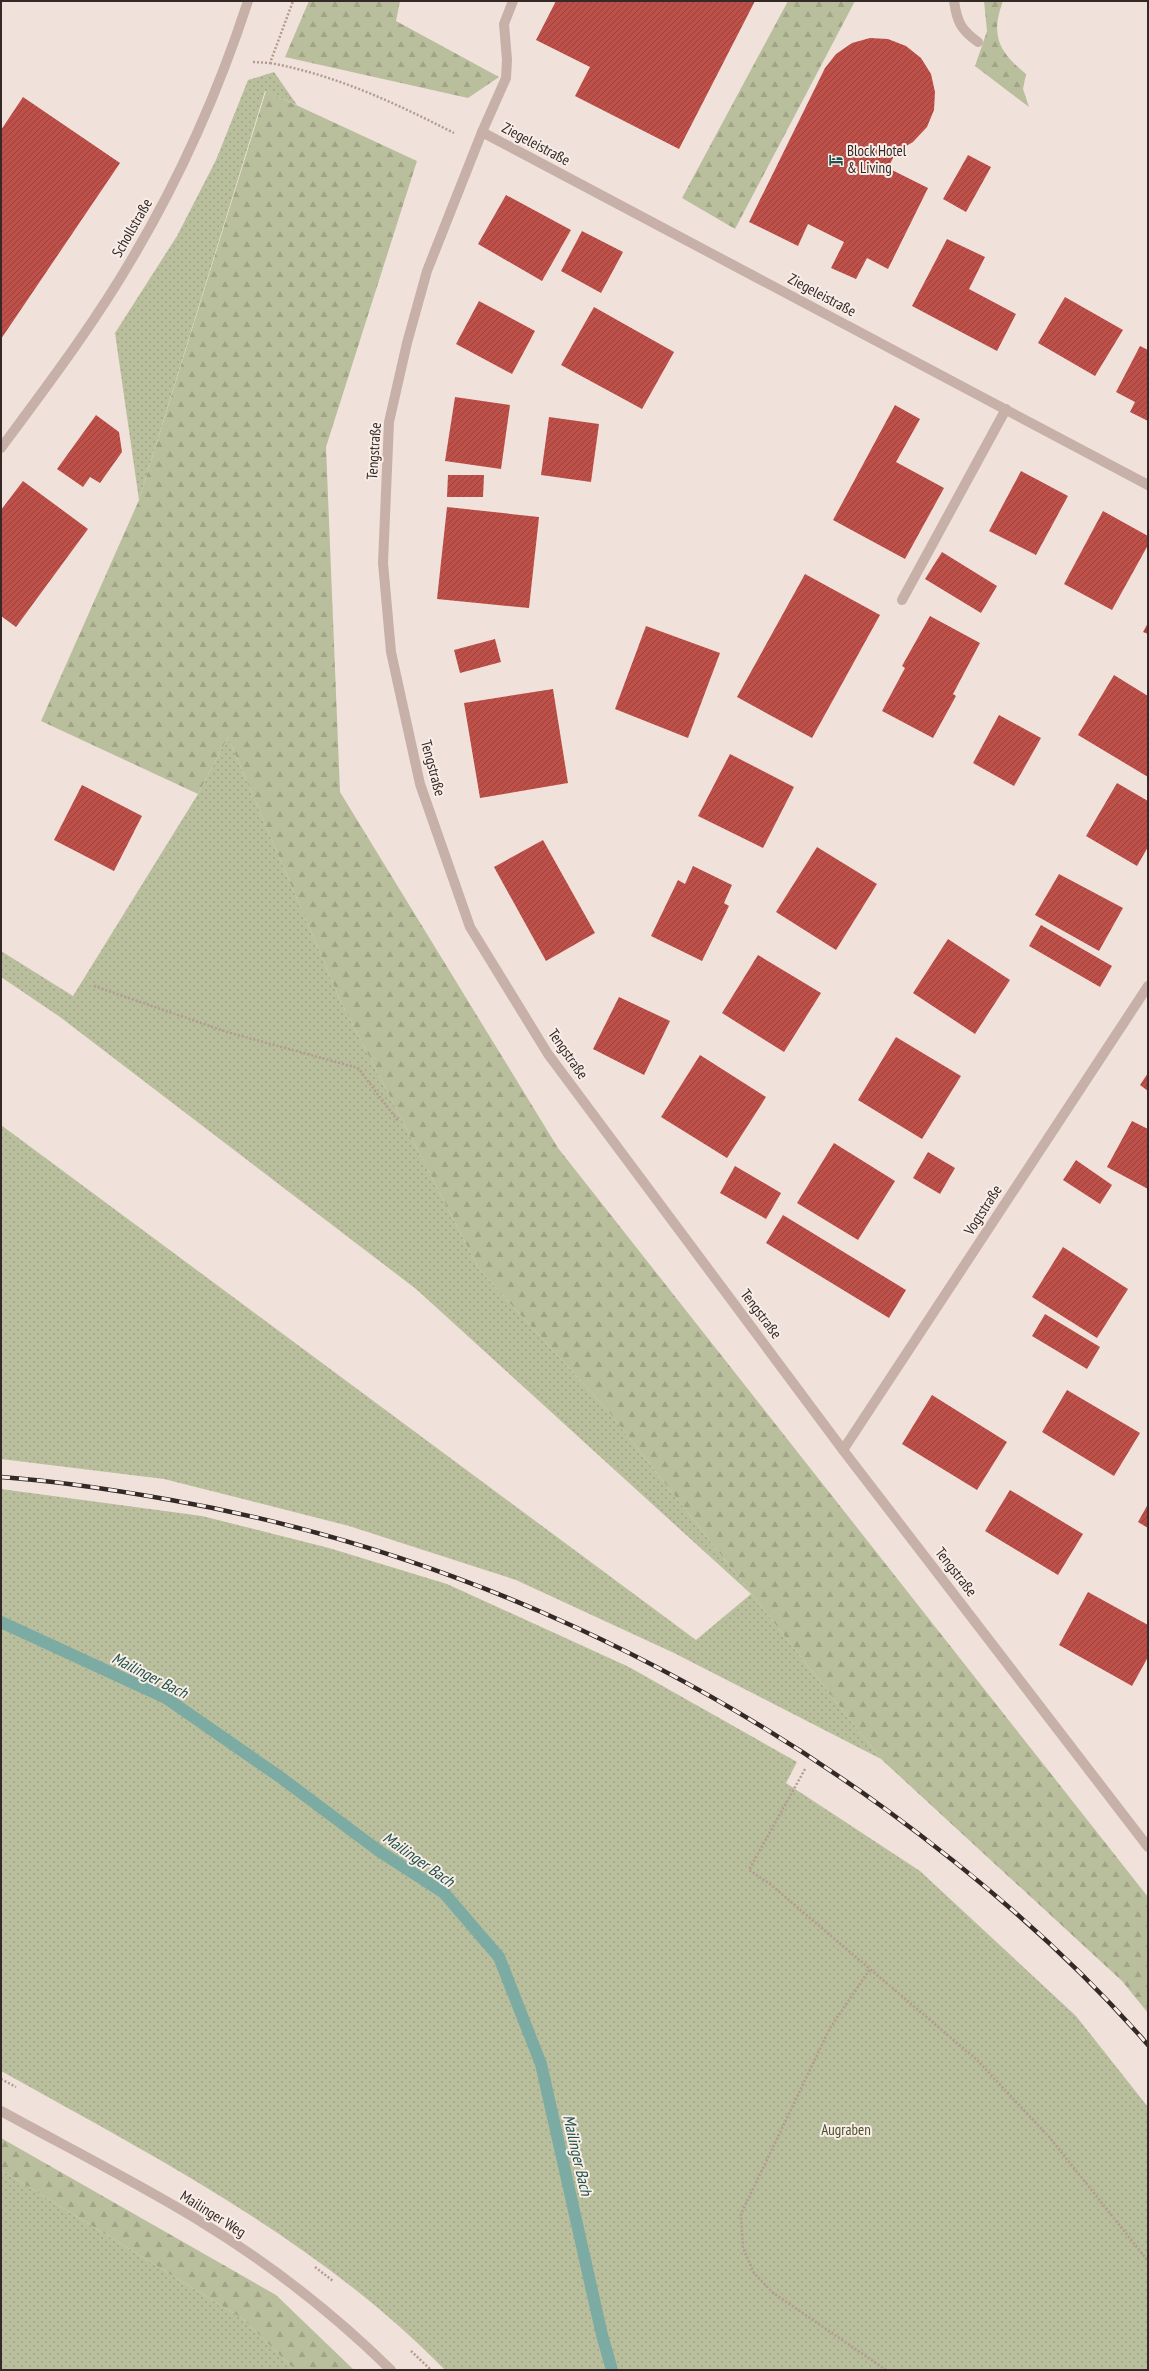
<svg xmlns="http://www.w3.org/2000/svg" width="1149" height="2371" viewBox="0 0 1149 2371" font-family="'PT Sans Narrow',sans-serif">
<defs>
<pattern id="grass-dots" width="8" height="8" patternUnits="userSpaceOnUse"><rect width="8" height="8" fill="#b9be9c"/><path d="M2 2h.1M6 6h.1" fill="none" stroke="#a0a386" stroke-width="1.8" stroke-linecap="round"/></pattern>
<pattern id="forest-firs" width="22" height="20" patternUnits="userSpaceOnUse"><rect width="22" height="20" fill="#b9be9c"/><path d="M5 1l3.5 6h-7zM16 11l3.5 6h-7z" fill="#a0a386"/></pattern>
<pattern id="building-hatch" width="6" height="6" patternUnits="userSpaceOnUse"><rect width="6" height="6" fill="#be504a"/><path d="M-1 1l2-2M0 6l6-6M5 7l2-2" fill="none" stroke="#9b423e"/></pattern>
</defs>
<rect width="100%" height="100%" fill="#f0e2db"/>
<g fill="url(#grass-dots)">
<path d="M274,72L297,105L265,91L139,500L115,333L177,236L216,160L248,80Z"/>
<path d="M228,737L340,1000L479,1269L609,1412L881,1759L674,1653L516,1580L349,1526L164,1479L1,1459V1125L696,1640L751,1594L416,1289L60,1017L1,977V951L73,996L198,794Z"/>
<path d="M1,1489L202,1516L329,1548L447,1584L629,1667L797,1762L786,1783L920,1871L1076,2016L1148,2107V2370H445C319,2241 157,2158 1,2071Z"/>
<path d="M1,2170L243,2319L295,2370H1Z"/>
</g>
<g fill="url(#forest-firs)">
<path d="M309,1H400L396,21L499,77L468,98L285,57Z"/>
<path d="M788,1H855L735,229L682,198Z"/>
<path d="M984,1H1003C990,36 999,52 1026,74L1023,89L1029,107L975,66L987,31Z"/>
<path d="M266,91L417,161L326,447L340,792L558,1148L1148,1897V2013L1122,1981L881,1759L609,1412L479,1269L340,1000L228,737L198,794L41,721L139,500Z"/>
<path d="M1,2138L276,2295L354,2370H295L243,2319L1,2170Z"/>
</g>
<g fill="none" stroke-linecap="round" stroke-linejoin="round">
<path stroke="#7caba4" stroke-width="12" d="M1,1622L166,1698L280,1777L379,1851L444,1893L499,1957L541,2064L602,2335L612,2370"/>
</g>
<g fill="url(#building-hatch)">
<path d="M556,1H755L679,149L575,96L590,67L536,40Z"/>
<path d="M870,38L888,39L906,46L921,58L931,74L935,92L934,110L927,127L913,142L896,152L888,168L928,188L888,269L867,258L856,279L831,268L844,242L808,224L798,246L749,222L825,68L836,54L852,43Z"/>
<path d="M23,97L120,163L1,339V130Z"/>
<path d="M968,155L991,167L966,212L943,199Z"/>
<path d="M506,195L571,230L542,281L478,244Z"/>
<path d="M582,231L623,252L601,293L561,271Z"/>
<path d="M947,239L985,257L969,289L1016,314L997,351L912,306Z"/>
<path d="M1065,297L1123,330L1095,376L1038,343Z"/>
<path d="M479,301L535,331L512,374L456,344Z"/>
<path d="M594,307L674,352L642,409L561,365Z"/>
<path d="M1140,346L1148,350V421L1130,412L1135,402L1116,392Z"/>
<path d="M455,397L510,405L501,469L445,461Z"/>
<path d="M895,405L920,419L896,462L944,488L905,559L833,520Z"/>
<path d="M96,415L119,432L122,452L100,483L90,477L83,487L57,469Z"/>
<path d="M549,417L599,424L591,482L541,475Z"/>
<path d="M1021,471L1068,496L1036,555L989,531Z"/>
<path d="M448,475H484L483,497H447Z"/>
<path d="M23,481L88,529L16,627L1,616V510Z"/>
<path d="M447,507L539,517L529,608L437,599Z"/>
<path d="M1103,511L1148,536V545L1112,610L1064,584Z"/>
<path d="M942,552L997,586L981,613L925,579Z"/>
<path d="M805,574L880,615L812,738L737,697Z"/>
<path d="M930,616L980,643L953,694L956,696L933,738L882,711L905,668L902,666Z"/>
<path d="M1148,623V634L1143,632Z"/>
<path d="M646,626L720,653L688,738L615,709Z"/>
<path d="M495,639L501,662L460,673L454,650Z"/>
<path d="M1114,675L1148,696V777L1078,735Z"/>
<path d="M553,689L568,783L480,798L464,703Z"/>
<path d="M999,715L1041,738L1014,786L973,763Z"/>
<path d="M730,754L794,787L763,848L698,816Z"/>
<path d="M1117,783L1148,801V847L1137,866L1086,836Z"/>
<path d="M82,785L142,816L114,871L54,840Z"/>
<path d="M543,840L595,933L546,961L494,867Z"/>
<path d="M817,847L877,884L836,950L776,912Z"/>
<path d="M693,866L732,885L724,903L729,906L702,961L651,936L678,880L685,884Z"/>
<path d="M1059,874L1123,908L1099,951L1035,915Z"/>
<path d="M1041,925L1112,966L1100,987L1029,946Z"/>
<path d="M948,939L1010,980L975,1034L913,993Z"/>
<path d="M758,955L821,993L784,1052L722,1013Z"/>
<path d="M619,997L670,1021L644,1075L593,1049Z"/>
<path d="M896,1037L961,1076L922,1139L858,1100Z"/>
<path d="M700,1055L766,1097L727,1158L661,1117Z"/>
<path d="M1148,1073V1091L1140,1085Z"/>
<path d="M1132,1121L1148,1129V1189L1107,1167Z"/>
<path d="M834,1143L895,1181L858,1240L797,1203Z"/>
<path d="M928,1152L955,1168L940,1194L913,1178Z"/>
<path d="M1076,1160L1112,1185L1100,1204L1063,1180Z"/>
<path d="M735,1166L781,1193L766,1219L720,1193Z"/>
<path d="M783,1215L906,1290L889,1318L766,1243Z"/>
<path d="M1063,1247L1128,1289L1097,1338L1032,1297Z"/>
<path d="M1045,1314L1100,1347L1087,1369L1032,1336Z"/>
<path d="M1067,1390L1140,1433L1114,1476L1042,1432Z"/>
<path d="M932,1395L1007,1442L977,1490L902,1444Z"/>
<path d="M1010,1490L1083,1534L1058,1575L985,1531Z"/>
<path d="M1148,1504V1528L1138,1522Z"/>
<path d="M1088,1592L1148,1625V1657L1132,1686L1059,1645Z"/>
</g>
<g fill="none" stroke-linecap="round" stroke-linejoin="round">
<g stroke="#b39a92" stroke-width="2.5" stroke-dasharray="2 2" stroke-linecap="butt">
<path d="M253,62L270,63L293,1"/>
<path d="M270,63C336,75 395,103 454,133"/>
<path d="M94,986L227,1032L358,1068L398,1121"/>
<path d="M805,1769L749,1870L770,1884L870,1969"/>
<path d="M1,2079L16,2087"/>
<path d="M315,2267L333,2281"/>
<path d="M411,2351L431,2370"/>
<path d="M886,2370L772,2292L754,2273L743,2248L741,2214L830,2028L870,1969L977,2060L1050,2138L1148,2261"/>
</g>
<g stroke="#c7b0a7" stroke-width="10">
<path d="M954,1C957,22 961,30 978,42"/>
<path d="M482,132L506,78L507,60L504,24L513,1"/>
<path d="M902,600L1006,409"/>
</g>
<g stroke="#c7b0a7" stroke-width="10">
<path d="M1,448C47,386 94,324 133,257C181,176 219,90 248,1"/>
<path d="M1148,485L482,132L427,271L407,343L389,422L383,563L391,652L420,784L470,927L548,1054L843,1450L1148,1847"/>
<path d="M843,1450L1148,986"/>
<path d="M1,2111C65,2146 132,2180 195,2218C266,2261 332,2312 391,2370"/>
</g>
<defs>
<path id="rail" d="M1,1477C58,1481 115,1490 171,1500C430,1546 671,1654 884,1808C980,1878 1070,1955 1148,2045"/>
</defs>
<use href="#rail" stroke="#342927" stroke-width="4.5"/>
<use href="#rail" stroke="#f8ede7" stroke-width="3" stroke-dasharray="9" stroke-linecap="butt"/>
</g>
<defs>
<symbol id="hotel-bare" viewBox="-9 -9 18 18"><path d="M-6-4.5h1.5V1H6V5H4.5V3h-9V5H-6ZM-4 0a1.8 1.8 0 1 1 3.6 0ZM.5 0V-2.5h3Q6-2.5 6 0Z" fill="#20534c" stroke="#f8ede7" stroke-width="2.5" paint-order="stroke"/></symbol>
</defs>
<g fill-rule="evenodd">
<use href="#hotel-bare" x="826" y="150" width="20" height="20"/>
</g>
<g text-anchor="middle" stroke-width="4" stroke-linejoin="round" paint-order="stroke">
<g font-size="15" fill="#342927" stroke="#f8ede7">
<text transform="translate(536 144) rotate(28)" y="5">Ziegeleistraße</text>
<text transform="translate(132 228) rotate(-60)" y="5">Schollstraße</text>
<text transform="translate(822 295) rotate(28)" y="5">Ziegeleistraße</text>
<text transform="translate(374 451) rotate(-86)" y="5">Tengstraße</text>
<text transform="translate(433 768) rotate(75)" y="5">Tengstraße</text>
<text transform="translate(568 1054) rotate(55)" y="5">Tengstraße</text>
<text transform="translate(983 1210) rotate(-57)" y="5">Vogtstraße</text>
<text transform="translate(761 1314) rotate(53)" y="5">Tengstraße</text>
<text transform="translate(956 1572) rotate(52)" y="5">Tengstraße</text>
<text transform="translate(213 2214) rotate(32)" y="5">Mailinger Weg</text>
</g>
<g font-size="15" fill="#342927" stroke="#f8ede7" text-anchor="start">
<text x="847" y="156">Block Hotel<tspan x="847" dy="17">&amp; Living</tspan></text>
</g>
<g font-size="15" fill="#4b512d" stroke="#f8ede7">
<text x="846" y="2135">Augraben</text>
</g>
<g font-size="16" font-style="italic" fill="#20534c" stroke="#f8ede7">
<text transform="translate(150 1675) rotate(27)" y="6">Mailinger Bach</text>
<text transform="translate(419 1859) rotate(35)" y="6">Mailinger Bach</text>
<text transform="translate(578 2155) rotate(77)" y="6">Mailinger Bach</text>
</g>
</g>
<rect width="1149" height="2371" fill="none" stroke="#342927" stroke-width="4"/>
</svg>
